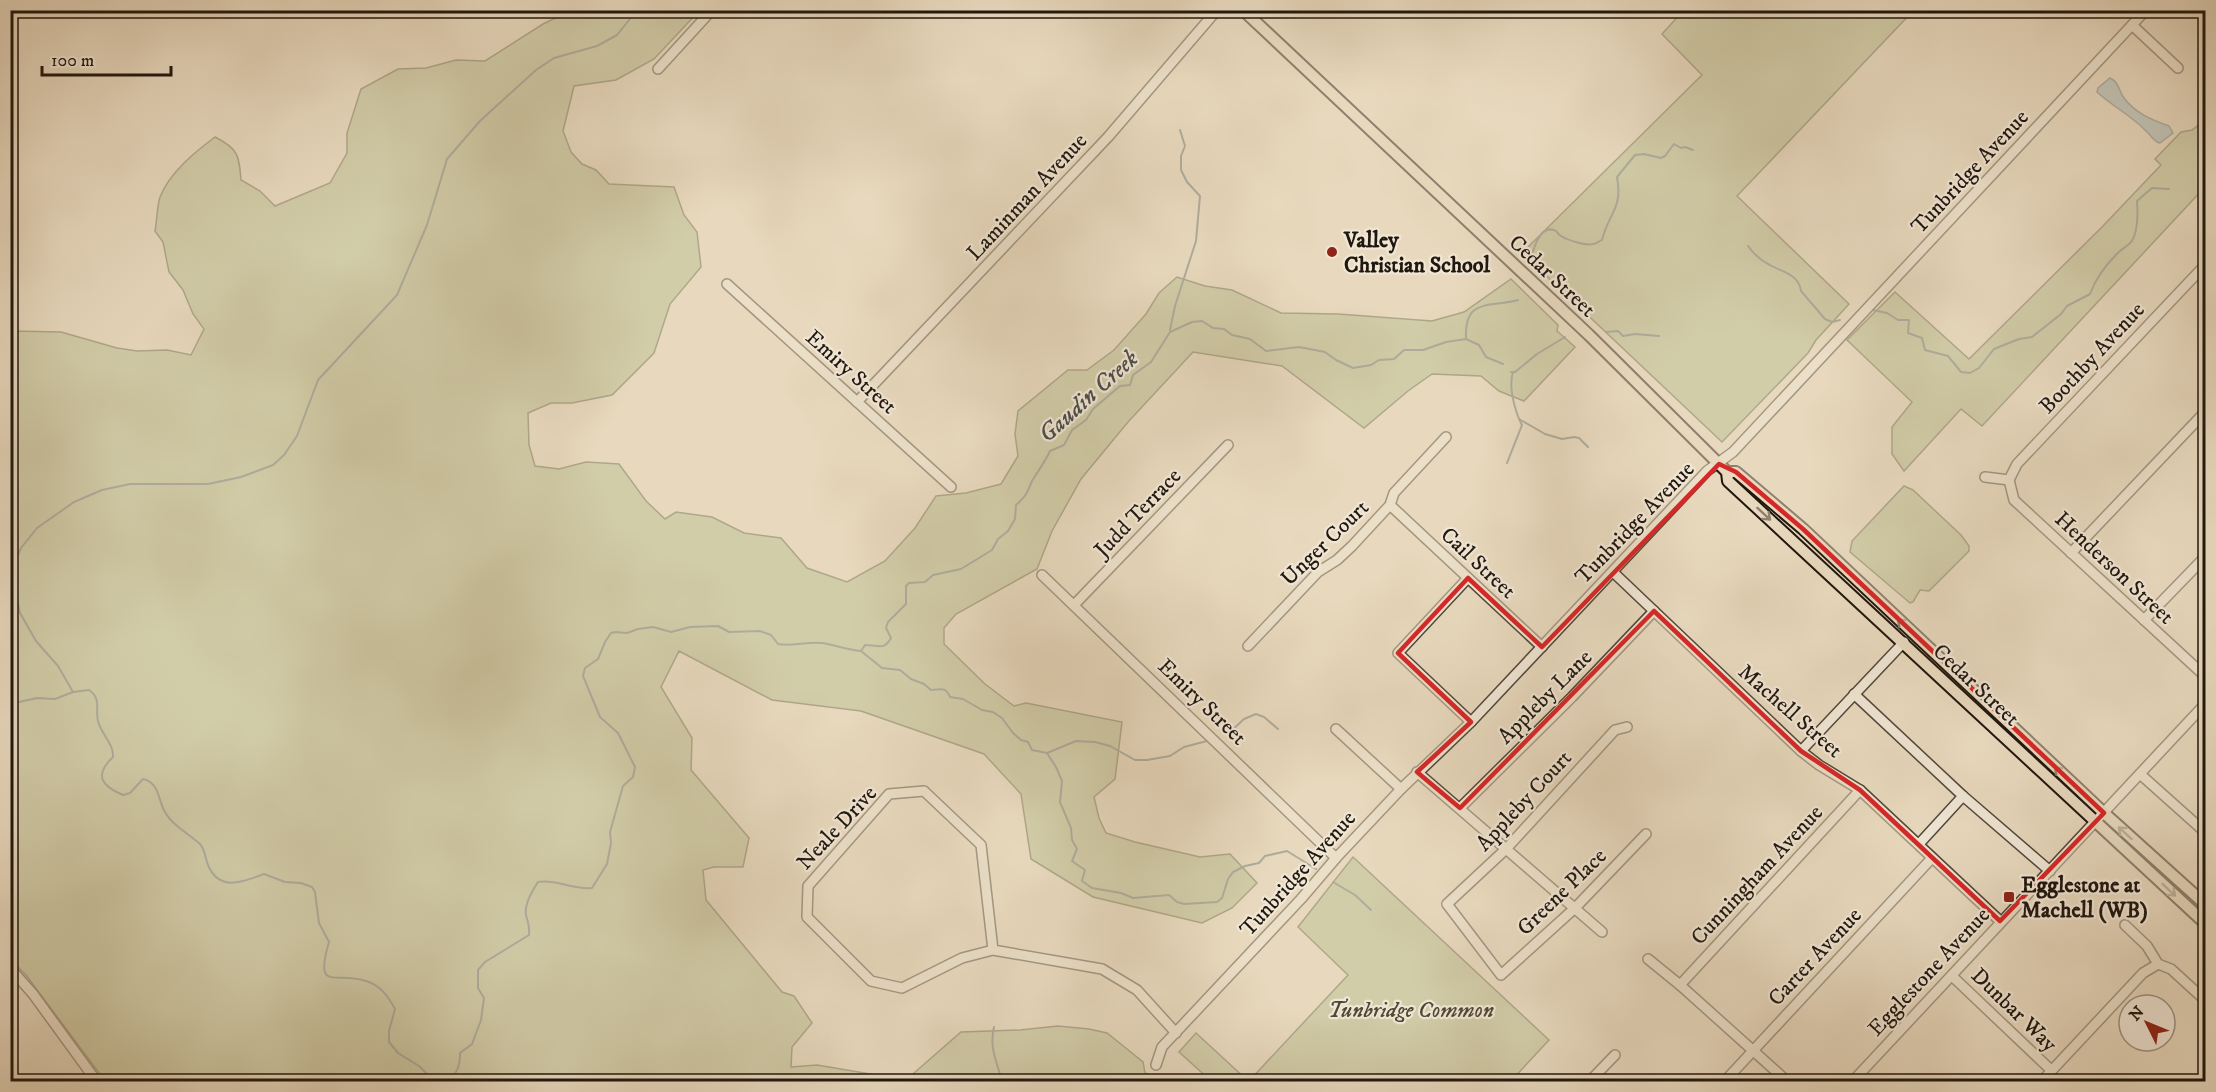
<svg xmlns="http://www.w3.org/2000/svg" width="2216" height="1092" viewBox="0 0 2216 1092" font-family="'IM FELL DW Pica',serif">
<rect width="100%" height="100%" fill="#e8d9be"/>
<filter id="stains"><feTurbulence type="fractalNoise" baseFrequency=".00333" numOctaves="4"/><feColorMatrix values="0 0 0 0 .2 0 0 0 0 .09 0 0 0 0 .02 0 0 0 .5 -.17"/></filter>
<radialGradient id="worn" r=".72"><stop offset=".6" stop-color="#630" stop-opacity="0"/><stop offset="1" stop-color="#630" stop-opacity=".3"/></radialGradient>
<g fill="#b8bf90" stroke="#6c6b4f" stroke-width="1.5">
<path d="M699,11L654,59L616,80L574,86L563,131L571,152L582,164L596,170L609,184L674,187L684,215L697,232L701,267L670,304L654,353L612,395L572,403H551L528,413L529,445L535,466L559,469L586,462L619,464L646,501L665,519L676,512L712,517L744,533L781,538L807,568L847,582L885,561L915,528L936,496L966,493L1001,484L1018,456L1015,434L1018,411L1068,370H1087L1114,350L1146,314L1159,293L1177,277L1205,286L1232,290L1281,313L1338,314L1432,321L1464,312L1511,279L1558,325L1557,331L1575,347L1524,401L1499,391L1481,376L1432,374L1408,391L1364,428L1282,366L1193,352L1128,422L1081,479L1052,531L1037,569L956,614L944,628V644L985,684L1014,706L1026,703L1122,722L1115,779L1094,797L1099,818L1106,833L1135,842L1200,857L1230,854L1257,883L1232,908L1202,923L1093,897L1031,859L1021,794L984,754L861,711L772,700L679,651L661,687L692,738L691,770L749,838L743,867H714L703,870L706,900L782,992L794,996L812,1023L792,1047L791,1067L817,1065L906,1080L961,1032L1020,1030L1058,1026L1089,1029L1107,1033L1143,1062L1145,1073L1159,1078V1081H105L26,975L11,960V331L61,332L117,348L137,351L167,350L191,355L204,329L193,314L183,290L169,272L163,242L155,231C157,220 157,207 160,197C170,172 195,152 215,137C239,149 239,156 241,180L260,191L275,206L330,183L347,153V133L361,89L398,69L426,68L456,60L485,61L543,24L570,11Z"/>
<path d="M1683,11H1913L1737,196L1849,304L1816,340L1808,353L1722,442L1522,253L1702,75L1662,34Z"/>
<path d="M2205,120V187L1982,426L1961,409L1904,471L1892,454V427L1912,402L1847,340L1895,292L1969,359L2102,227L2161,165L2155,159L2181,132L2192,130Z"/>
<path d="M1904,486L1913,490L1961,535L1969,546V551L1929,591L1920,590L1913,602L1910,603L1850,552L1852,541Z"/>
<path d="M1353,857L1549,1040L1511,1081H1249L1348,975L1298,927Z"/>
<path d="M1196,1033L1248,1081H1211L1179,1052Z"/>
</g>
<path fill="#9cb7bc" stroke="#6a7776" stroke-width="1.5" d="M2110,78C2120,83 2118,90 2124,98C2135,113 2152,120 2169,126L2173,133L2160,143C2153,141 2152,136 2146,131C2132,116 2112,106 2097,92L2098,88Z"/>
<g fill="none" stroke-linecap="round" stroke-linejoin="round">
<g stroke="#6a7776" stroke-width="2">
<path d="M1748,246C1753,253 1762,261 1770,265C1782,272 1799,274 1801,291L1825,319L1832,322L1840,320"/>
<path d="M1530,261C1533,251 1539,225 1554,230C1559,232 1556,233 1561,236C1567,240 1586,246 1593,244C1596,244 1599,241 1602,240C1609,212 1623,209 1617,177L1635,155L1644,154L1661,158L1665,156L1674,144L1681,148L1685,147L1693,150"/>
<path d="M1873,310L1887,313L1898,320H1909L1908,333L1922,338L1925,350L1948,356L1961,372L1970,373L1979,368L1994,349L2019,339L2032,337L2061,314L2067,306L2090,294C2096,278 2107,263 2120,251C2123,248 2128,246 2131,242C2138,234 2138,211 2137,201L2152,188L2169,189"/>
<path d="M1170,330L1175,306L1196,241L1200,196L1187,182L1181,170V156L1185,146L1180,130"/>
<path d="M1606,332L1618,331L1623,336L1635,334L1659,336"/>
<path d="M1466,339C1464,297 1490,308 1518,300"/>
<path d="M1511,372H1515L1537,354L1565,337"/>
<path d="M1519,419L1545,434L1562,439L1574,437L1579,438L1588,447"/>
<path d="M1507,463L1522,425C1515,412 1508,386 1513,372"/>
<path d="M861,651L882,668L900,670L911,679L924,684L931,690C941,689 946,687 950,697L963,699L982,710L993,712L1002,718L1013,733L1021,740L1028,742L1032,750L1047,753L1056,767L1062,781L1060,802L1071,828L1072,840L1077,849L1072,861L1085,870L1082,881L1092,888L1121,893L1133,898L1169,895L1177,902L1184,904L1217,902L1222,898L1228,879L1233,872L1245,866L1259,863L1265,856L1287,851L1316,869"/>
<path d="M73,692L58,666L36,641L20,613L16,595V560L21,548L37,528L74,502L102,490L130,484H208L241,477L273,465L284,455L297,436L318,380L397,295L427,225L447,159L480,121L536,70L554,58L597,46L617,35L637,10"/>
<path d="M10,704L37,698L55,699L73,692L89,690C102,699 95,709 98,721C101,734 114,744 113,757C94,775 101,786 123,795L130,793L143,779C160,783 158,801 165,812C172,825 189,834 200,844C205,849 205,858 208,865C219,892 243,882 264,874L285,882L301,883L312,887L315,892L319,923L329,942C314,993 335,971 366,981C380,985 388,996 395,1009L389,1031V1042L398,1053L419,1066L435,1082"/>
<path d="M1230,732L1244,719L1256,714L1264,717L1278,729"/>
<path d="M1047,753L1076,741L1095,742L1110,746L1135,760H1147L1170,756L1184,747L1207,741"/>
<path d="M1333,882L1355,895L1371,910"/>
<path d="M994,1027C989,1050 997,1060 1002,1082"/>
<path d="M445,1082C457,1075 460,1067 460,1053L472,1044L481,1020L484,998L478,988V970L485,962L529,935C530,926 528,923 526,915C524,904 532,891 538,882C556,879 573,890 592,888L607,864L611,843L610,832L623,786L633,777L635,767L618,733L600,717L583,676L585,668L598,659L605,642L611,633L615,632L627,633L638,629L653,627L671,632L690,627L718,626L729,632L760,631L771,635L778,644C792,647 807,641 822,643C835,645 847,650 861,651L865,645C878,645 884,651 891,638L886,628L888,622L906,604V586L909,583L925,582L933,575L961,569L992,550L998,539L1008,531L1015,519L1016,505C1028,494 1026,494 1032,481C1038,471 1045,462 1050,451L1064,445L1072,430L1086,420L1093,409L1120,386L1130,385L1133,375L1151,362L1170,332L1192,322L1202,321L1213,328L1224,329L1232,335L1250,339L1266,351L1299,347L1325,352L1336,360L1353,368L1371,365L1379,360L1394,359L1404,350H1423L1446,342L1466,339L1479,345L1486,357L1503,364"/>
</g>
<defs>
<g id="minor">
<path d="M2132,25L2178,68"/>
<path d="M658,69L712,10"/>
<path d="M727,284L951,487"/>
<path d="M857,402L1108,137L1217,10"/>
<path d="M1985,477L2009,480"/>
<path d="M2009,480L2017,464L2206,264"/>
<path d="M2009,480L2014,500L2206,677"/>
<path d="M1390,505L1542,647"/>
<path d="M2071,553L2206,411"/>
<path d="M1613,572L1801,751L1819,765L1860,790L2000,921"/>
<path d="M1042,575L1336,858"/>
<path d="M1468,578L1398,653L1471,722"/>
<path d="M1074,605L1228,445"/>
<path d="M2144,620L2206,556"/>
<path d="M1248,646L1318,572L1337,560L1352,546L1390,505L1394,493L1446,437"/>
<path d="M1854,694L1963,796L2050,871"/>
<path d="M1627,727L1615,730L1506,849L1447,904L1501,975L1575,908L1646,834"/>
<path d="M1336,729L1401,789"/>
<path d="M1801,751L1904,642"/>
<path d="M1417,772L1602,932"/>
<path d="M2140,774L2206,833"/>
<path d="M1460,808L1572,697L1654,611"/>
<path d="M1919,844L1963,796"/>
<path d="M2125,925L2147,946L2158,964L2171,969L2206,1001"/>
<path d="M993,950L981,845L924,791L889,794L808,886L807,917L871,981L902,988L962,958L993,950L1102,969L1137,990L1176,1033"/>
<path d="M1648,959L1680,985L1788,1082"/>
<path d="M10,968L33,994L97,1082"/>
<path d="M1952,976L2051,1070"/>
<path d="M1680,985L1860,790"/>
<path d="M1156,1065L1162,1047L1301,899L1336,858L1401,789L1471,722L1707,471L1733,452L2146,10"/>
<path d="M1589,1082L1615,1055"/>
<path d="M1724,1082L1932,858"/>
<path d="M1852,1082L2206,703"/>
<path d="M2041,1082L2143,973L2158,964"/>
</g>
<g id="major">
<path d="M1243,10L1589,335L1727,472L1728,481L2206,924"/>
<path d="M1727,472H1736L1803,529L2104,813L2206,905"/>
</g>
</defs>
<use href="#minor" stroke="#52483a" stroke-width="12"/>
<use href="#major" stroke="#20170e" stroke-width="14"/>
<use href="#minor" stroke="#f0e6d5" stroke-width="9"/>
<use href="#major" stroke="#e8d9be" stroke-width="10"/>
</g>
<defs><path id="oneway-shaft" d="M-6 0H5M1.5-3L5.5 0L1.5 3" fill="none" stroke-width="1.6" stroke-linecap="round" stroke-linejoin="round" transform="scale(1.5)"/></defs>
<g stroke="#8e826f">
<use href="#oneway-shaft" transform="translate(1764 514) rotate(43)"/>
<use href="#oneway-shaft" transform="translate(1904 625) rotate(-137)"/>
<use href="#oneway-shaft" transform="translate(2061 773) rotate(-137)"/>
<use href="#oneway-shaft" transform="translate(2125 833) rotate(-138)"/>
<use href="#oneway-shaft" transform="translate(2169 890) rotate(43)"/>
</g>
<path d="M0 0H2216V1092H0ZM1719,464L1736,472L1803,529L2104,813L2000,921L1860,790L1801,751L1654,611L1460,808L1417,772L1471,722L1398,653L1468,578L1542,647Z" fill="#e8d9be" fill-opacity=".55" fill-rule="evenodd"/>
<path fill="none" stroke="#d62828" stroke-width="4.5" stroke-linejoin="round" d="M1719,464L1736,472L1803,529L2104,813L2000,921L1860,790L1801,751L1654,611L1460,808L1417,772L1471,722L1398,653L1468,578L1542,647Z"/>
<g fill="#8f2418" stroke="#f0e6d5" stroke-width="2">
<circle cx="1332" cy="252" r="6"/>
<rect x="2003" y="891" width="12" height="12" rx="3"/>
</g>
<g text-anchor="middle" stroke-width="4.5" stroke-linejoin="round" paint-order="stroke">
<g font-size="22" fill="#20170e" stroke="#f0e6d5">
<text transform="translate(1969 171) rotate(-47)" y="8">Tunbridge Avenue</text>
<text transform="translate(1026 196) rotate(-47)" y="8">Laminman Avenue</text>
<text transform="translate(1553 275) rotate(43)" y="8">Cedar Street</text>
<text transform="translate(2091 357) rotate(-47)" y="8">Boothby Avenue</text>
<text transform="translate(852 371) rotate(42)" y="8">Emiry Street</text>
<text transform="translate(1137 512) rotate(-46)" y="8">Judd Terrace</text>
<text transform="translate(1634 522) rotate(-46)" y="8">Tunbridge Avenue</text>
<text transform="translate(1324 542) rotate(-44)" y="8">Unger Court</text>
<text transform="translate(1479 562) rotate(43)" y="8">Cail Street</text>
<text transform="translate(2115 567) rotate(43)" y="8">Henderson Street</text>
<text transform="translate(1977 684) rotate(43)" y="8">Cedar Street</text>
<text transform="translate(1544 696) rotate(-45)" y="8">Appleby Lane</text>
<text transform="translate(1203 701) rotate(44)" y="8">Emiry Street</text>
<text transform="translate(1791 710) rotate(41)" y="8">Machell Street</text>
<text transform="translate(1523 800) rotate(-47)" y="8">Appleby Court</text>
<text transform="translate(836 827) rotate(-47)" y="8">Neale Drive</text>
<text transform="translate(1297 873) rotate(-48)" y="8">Tunbridge Avenue</text>
<text transform="translate(1756 874) rotate(-47)" y="8">Cunningham Avenue</text>
<text transform="translate(1561 891) rotate(-44)" y="8">Greene Place</text>
<text transform="translate(1814 956) rotate(-47)" y="8">Carter Avenue</text>
<text transform="translate(1928 971) rotate(-47)" y="8">Egglestone Avenue</text>
<text transform="translate(2015 1009) rotate(44)" y="8">Dunbar Way</text>
</g>
<g font-size="22" font-weight="bold" fill="#20170e" stroke="#f0e6d5" text-anchor="start">
<text x="1344" y="247">Valley<tspan x="1344" dy="25">Christian School</tspan></text>
<text x="2021" y="892">Egglestone at<tspan x="2021" dy="25">Machell (WB)</tspan></text>
</g>
<g font-size="22" font-style="italic" fill="#4e4935" stroke="#f0e6d5">
<text x="1411" y="1017">Tunbridge Common</text>
</g>
<g font-size="24" font-style="italic" fill="#4b4f4b" stroke="#f0e6d5">
<text transform="translate(1088 396) rotate(-42)" y="8">Gaudin Creek</text>
</g>
</g>
<rect width="2216" height="1092" fill="none" stroke="#e8d9be" stroke-width="36"/>
<rect x="12" y="12" width="2192" height="1068" fill="none" stroke="#20170e" stroke-width="3"/>
<rect x="18" y="18" width="2180" height="1056" fill="none" stroke="#20170e" stroke-width="1.5"/>
<g transform="translate(2147 1023) rotate(313)"><circle r="28" fill="#f0e6d5" stroke="#9d9385" stroke-width="1.5"/>
<path d="M0-4.5L10 22L0 15L-10 22Z" fill="#8f2418"/>
<text y="-9" font-size="16" font-weight="bold" text-anchor="middle" fill="#20170e">N</text>
</g>
<path d="M42 66v9h129v-9" fill="none" stroke="#20170e" stroke-width="3"/>
<text x="51" y="66" font-size="18" fill="#20170e" stroke="#f0e6d5" stroke-width="4.5" paint-order="stroke">100 m</text>
<rect width="100%" height="100%" filter="url(#stains)"/>
<rect width="100%" height="100%" fill="url(#worn)"/>
</svg>
